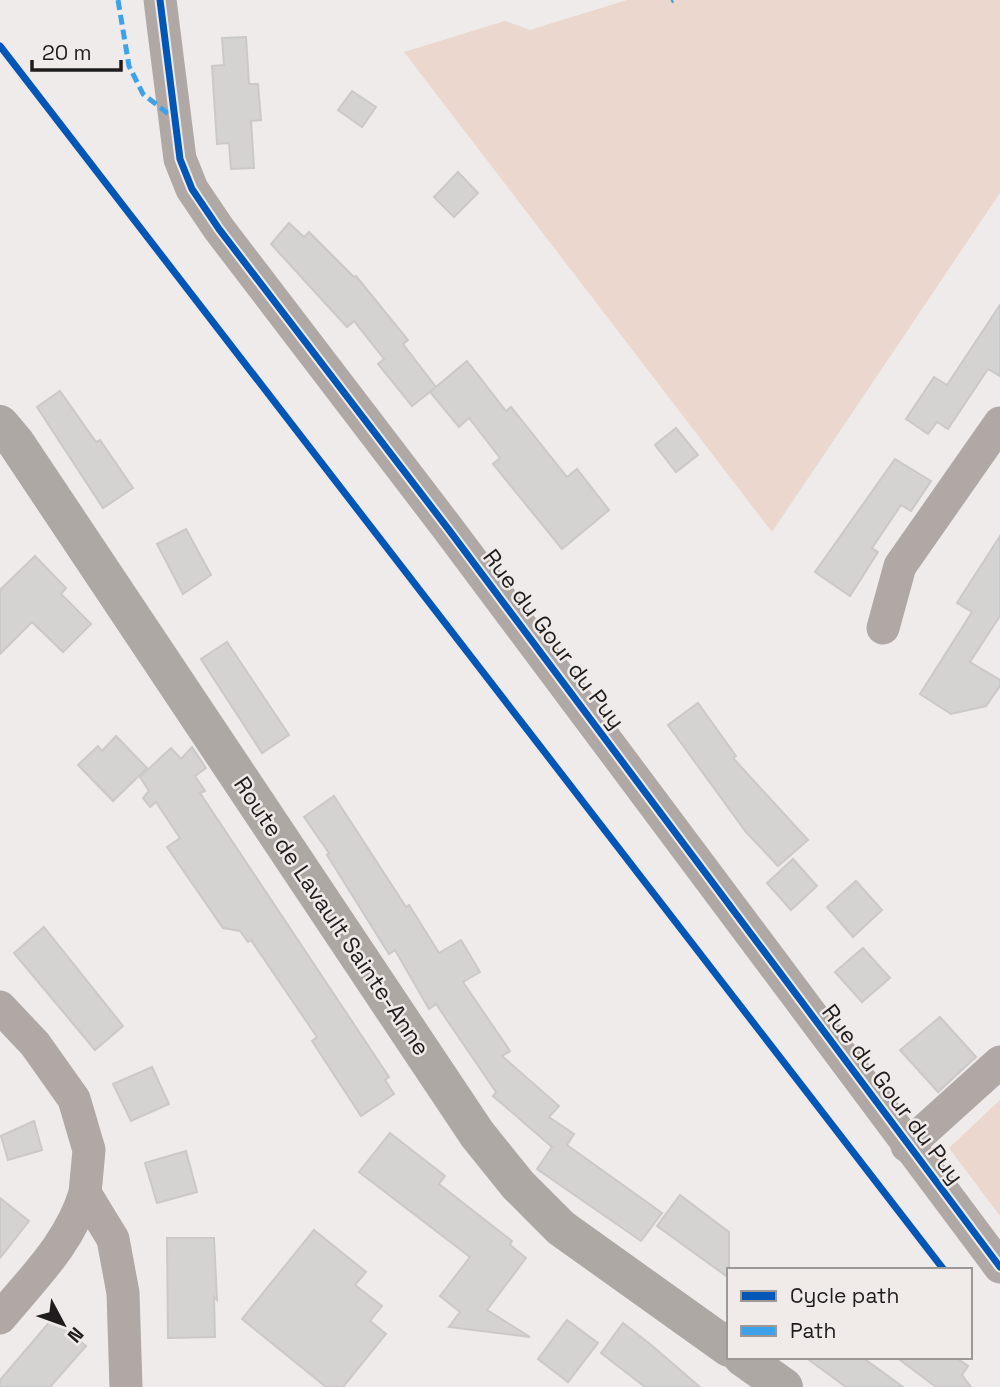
<svg xmlns="http://www.w3.org/2000/svg" width="1000" height="1387" viewBox="0 0 1000 1387" font-family="'Space Grotesk',sans-serif">
<rect width="100%" height="100%" fill="#eeebea"/>
<g fill="#ebd7cd">
<path d="M627,0H1000V193L772,532L404,52L505,21L530,30Z"/>
<path d="M1000,1100V1216L949,1148Z"/>
</g>
<g fill="#d5d3d2" stroke="#cbc9c8" stroke-width="2">
<path d="M246,37L249,84H258L261,120L251,121L254,168L231,169L229,143L217,144L212,66L224,65L222,38Z"/>
<path d="M352,91L376,107L362,127L338,110Z"/>
<path d="M458,172L478,193L454,217L434,197Z"/>
<path d="M289,223L304,237L309,232L354,277L356,276L408,340L403,344L436,387L412,406L378,364L384,359L354,321L347,327L271,244Z"/>
<path d="M1000,305V376L988,369L948,429L937,422L928,434L906,419L934,377L947,385Z"/>
<path d="M467,361L506,411L511,407L567,477L577,469L609,510L562,549L493,464L500,458L469,418L459,427L430,392Z"/>
<path d="M60,391L96,442L100,440L133,488L103,508L37,407Z"/>
<path d="M676,428L698,455L676,472L655,445Z"/>
<path d="M895,459L931,481L911,511L901,505L872,548L878,552L850,596L815,572Z"/>
<path d="M186,529L211,575L183,594L157,544Z"/>
<path d="M1000,536V616L970,662L1000,680V686L986,706L951,714L920,694L972,612L957,603Z"/>
<path d="M35,556L66,588L61,594L91,624L63,652L32,622L0,654V590Z"/>
<path d="M227,642L289,735L262,753L201,659Z"/>
<path d="M698,703L736,756L733,758L808,840L778,866L746,832L668,725Z"/>
<path d="M116,736L147,768L113,801L78,765L98,746L102,751Z"/>
<path d="M192,747L206,768L195,776L205,791L200,793L389,1077L385,1080L394,1094L361,1116L312,1041L317,1037L251,940L248,942L240,931L223,928L167,847L180,838L156,802L150,807L143,798L149,791L140,777L171,748L181,759Z"/>
<path d="M334,796L406,907L409,905L439,953L461,940L480,972L463,982L510,1051L502,1056L559,1106L549,1117L574,1134L567,1145L662,1213L641,1241L537,1169L552,1147L493,1096L496,1092L436,1004L429,1009L395,950L389,954L327,855L329,853L304,817Z"/>
<path d="M793,859L817,886L791,910L767,883Z"/>
<path d="M856,881L882,910L853,937L827,907Z"/>
<path d="M44,927L123,1026L95,1050L14,953Z"/>
<path d="M863,948L890,978L862,1002L835,972Z"/>
<path d="M940,1017L976,1057L938,1092L900,1050Z"/>
<path d="M152,1067L169,1104L131,1121L113,1084Z"/>
<path d="M34,1121L42,1150L8,1160L1,1136Z"/>
<path d="M390,1133L445,1176L439,1184L512,1241L510,1245L526,1258L487,1310L530,1337L449,1327L460,1312L440,1296L470,1257L359,1172Z"/>
<path d="M186,1151L197,1192L157,1203L145,1163Z"/>
<path d="M680,1195L729,1232V1278L657,1226Z"/>
<path d="M0,1198L29,1221L0,1258Z"/>
<path d="M314,1230L366,1272L355,1285L382,1306L370,1321L386,1334L343,1387H326L242,1319Z"/>
<path d="M167,1238H214L217,1300L214,1297L215,1337L168,1338Z"/>
<path d="M53,1318L86,1346L50,1387H0V1380Z"/>
<path d="M567,1320L598,1343L568,1382L538,1359Z"/>
<path d="M623,1323L650,1344L700,1387H645L601,1353Z"/>
<path d="M805,1357H862L903,1387H846Z"/>
<path d="M896,1357H955L968,1366L962,1375L971,1387H936Z"/>
</g>
<g fill="none" stroke-linecap="round" stroke-linejoin="round">
<g stroke="#afa8a4" stroke-width="33">
<path d="M160,0L180,159L192,189L219,229L449,530L1000,1267"/>
<path d="M883,628L900,566L1000,423"/>
<path d="M0,1007L35,1044L74,1099L89,1150L85,1193L113,1239L123,1293L126,1387"/>
<path d="M907,1146L1000,1062"/>
<path d="M0,1318C33,1278 70,1243 85,1193"/>
</g>
<g stroke="#aea8a4" stroke-width="38">
<path d="M0,424L16,443L477,1134L518,1185L561,1228L729,1348"/>
<path d="M742,1357L784,1387"/>
</g>
<g stroke="#3da2ea" stroke-width="5" stroke-dasharray="10 5" stroke-linecap="butt">
<path d="M118,0L129,66L143,94L175,119"/>
<path d="M671,1L673,0"/>
</g>
<defs>
<g id="cycleway">
<path d="M160,0L180,159L192,189L219,229L449,530L1000,1267"/>
<path d="M0,46L944,1270"/>
</g>
</defs>
<use href="#cycleway" stroke="#f0eae8" stroke-width="11"/>
<use href="#cycleway" stroke="#0057b8" stroke-width="7"/>
</g>
<g text-anchor="middle" stroke-width="5" stroke-linejoin="round" paint-order="stroke">
<g font-size="23" fill="#1e1c1c" stroke="#f0eae8">
<text transform="translate(554 639) rotate(53)" y="8">Rue du Gour du Puy</text>
<text transform="translate(332 916) rotate(56)" y="8">Route de Lavault Sainte-Anne</text>
<text transform="translate(893 1094) rotate(53)" y="8">Rue du Gour du Puy</text>
</g>
</g>
<rect x="727" y="1268" width="245" height="91" fill="#f0eae8" stroke="#9c9896" stroke-width="2"/>
<rect x="741" y="1291" width="35" height="10" fill="#0057b8" stroke="#9c9896" stroke-width="2"/>
<text x="790" y="1303" font-size="21" fill="#1e1c1c">Cycle path</text>
<rect x="741" y="1326" width="35" height="10" fill="#3da2ea" stroke="#9c9896" stroke-width="2"/>
<text x="790" y="1338" font-size="21" fill="#1e1c1c">Path</text>
<g transform="translate(63 1324) rotate(131)" stroke="#f0eae8" stroke-width="5" paint-order="stroke">
<path d="M0-5L12 26L0 18L-12 26Z" fill="#1e1c1c"/>
<text y="-10" font-size="19" font-weight="bold" text-anchor="middle" fill="#1e1c1c">N</text>
</g>
<path d="M32 60v10h89v-10" fill="none" stroke="#1e1c1c" stroke-width="3.5"/>
<text x="42" y="60" font-size="21" fill="#1e1c1c" stroke="#f0eae8" stroke-width="5" paint-order="stroke">20 m</text>
</svg>
